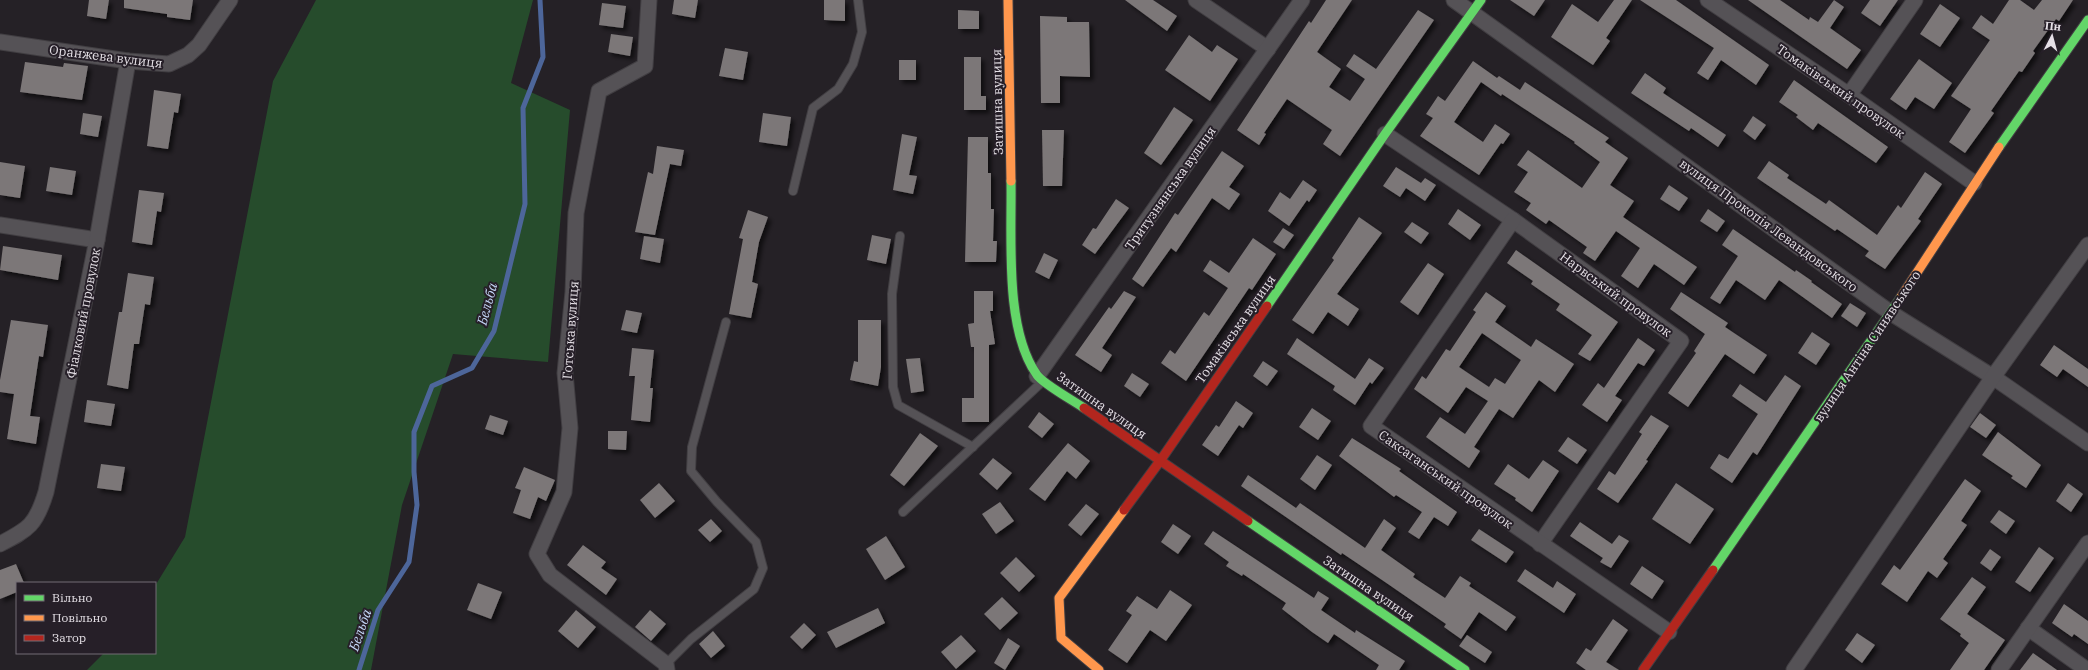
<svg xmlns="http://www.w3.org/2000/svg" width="2088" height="670" viewBox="0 0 2088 670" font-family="'IBM Plex Serif',serif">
<defs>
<filter id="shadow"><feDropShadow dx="3.5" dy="3.5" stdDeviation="2" flood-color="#0009"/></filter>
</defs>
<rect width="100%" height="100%" fill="#252126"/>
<path fill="#264c2c" d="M316,0H533L511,83L570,110L548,362L453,354L402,505L371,670H87L104,653H155V586L185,537L273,81Z"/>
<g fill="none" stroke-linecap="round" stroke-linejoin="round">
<path stroke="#4d669a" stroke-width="5" d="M359,670L378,610L409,562L417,505L414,472V432L432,386L472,368L494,331L525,204L523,108L543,57L540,0"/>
</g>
<g fill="#7c7778" fill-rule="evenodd" filter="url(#shadow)">
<path d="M89,0H109L106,19L87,16Z"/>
<path d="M124,0H193L190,20L167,17V14L124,8Z"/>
<path d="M674,0H698L695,18L672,14Z"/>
<path d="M824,0H845V21L824,20Z"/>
<path d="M1125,0H1153L1177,16L1167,31Z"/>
<path d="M1326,0H1352L1317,52L1341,69L1329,87L1350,101L1365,79L1346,66L1354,54L1376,69L1418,10L1434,20L1340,156L1323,144L1332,130L1287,99L1264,133L1266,134L1259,145L1237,130L1309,21L1311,23Z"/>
<path d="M1510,0H1545L1534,16Z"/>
<path d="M1614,0H1632L1606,38L1610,41L1593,65L1551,37L1572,4L1598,22Z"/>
<path d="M1640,0H1676L1769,65L1756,85L1721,60L1708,80L1697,73L1714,48Z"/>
<path d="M1748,0H1780L1809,20L1810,17L1818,22L1834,0L1844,7L1830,28L1861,50L1847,69Z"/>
<path d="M1870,0H1898L1880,26L1861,13Z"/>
<path d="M2009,0H2020L2034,10L2042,0H2073L2059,21L2056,19L2033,51L2035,53L2022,72L2019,71L1991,111L1994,113L1965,153L1949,142L1971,109L1951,96L1990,40L1972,28L1981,15L1993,24Z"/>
<path d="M602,3L626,6L623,28L599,25Z"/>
<path d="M1940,4L1960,18L1940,47L1920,34Z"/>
<path d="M958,10L979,11V29H958Z"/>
<path d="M1040,16L1067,17V22H1089L1090,77L1060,76V103H1041Z"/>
<path d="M611,34L633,37L630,56L608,52Z"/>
<path d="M1189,35L1212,52L1217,45L1238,59L1210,101L1165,70Z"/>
<path d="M725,48L748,52L743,80L719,76Z"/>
<path d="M964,57H981V96H986V110H964Z"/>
<path d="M1919,59L1952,83L1934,109L1915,97L1906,110L1890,99Z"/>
<rect x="899" y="60" width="17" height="20"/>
<path d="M1473,61L1497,78L1499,76L1520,90L1525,82L1609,138L1605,142L1628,158L1610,185L1634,201L1623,217L1697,267L1684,285L1654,264L1638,288L1621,276L1640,248L1616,231L1595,261L1583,253L1587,247L1549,220L1546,224L1526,210L1531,203L1514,192L1528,172L1517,165L1528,150L1582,188L1600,162L1574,143L1575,142L1502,94L1501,96L1481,82L1454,122L1483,142L1495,124L1510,134L1503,144L1501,143L1479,175L1420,136L1433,118L1426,114L1438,96L1445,101Z"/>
<path d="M25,62L63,67L64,63L88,66L82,100L20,92Z"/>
<path d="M1645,73L1666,88L1663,93L1726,135L1718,147L1691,128L1689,131L1631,93Z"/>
<path d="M1794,80L1888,147L1876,163L1818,123L1813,130L1796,117L1798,115L1779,102Z"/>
<path d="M154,90L181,94L178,113L174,112L168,149L147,146Z"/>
<path d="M1174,107L1193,120L1161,165L1144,153Z"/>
<path d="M83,113L102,116L98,137L80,134Z"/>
<path d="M763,113L791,117L787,146L759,142Z"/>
<path d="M1753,116L1766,125L1755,140L1743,131Z"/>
<path d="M1042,130H1064L1062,186H1043Z"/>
<path d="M902,134L917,137L909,175L917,176L913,194L893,190Z"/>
<path d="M968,137H988V173H991V209H994L993,241H997L996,262H965Z"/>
<path d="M657,146L684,150L681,166L670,164L655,235L635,232L648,172L653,174Z"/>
<path d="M1222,151L1244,166L1229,187L1240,194L1229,210L1212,198L1176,252L1171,248L1143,287L1132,279L1175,213L1178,215Z"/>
<path d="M1769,161L1789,175L1787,178L1826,204L1829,200L1877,235L1898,205L1901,208L1925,172L1942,184L1918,219L1921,221L1885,269L1865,256L1869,251L1837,229L1835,231L1757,178Z"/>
<path d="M0,162L25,166L20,198L0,195Z"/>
<path d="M50,167L76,171L72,195L46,191Z"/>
<path d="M1396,167L1421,183L1425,178L1436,185L1425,201L1406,188L1400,197L1383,186Z"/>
<path d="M1303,180L1317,190L1309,202L1307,200L1289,226L1268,211L1280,192L1290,199Z"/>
<path d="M1669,185L1688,198L1679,211L1660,199Z"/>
<path d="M139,190L164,193L161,212L157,211L152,245L132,242Z"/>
<path d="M1116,199L1129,208L1095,254L1082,245L1093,228L1096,229Z"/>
<path d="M1458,209L1481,225L1470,240L1448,224Z"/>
<path d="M1708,209L1725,221L1717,232L1700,221Z"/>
<path d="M748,210L768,217L759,242L752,282L758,284L751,318L729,314L743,239L739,238Z"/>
<path d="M1359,217L1382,233L1337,294L1359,309L1348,326L1328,312L1313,334L1292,320L1334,260L1332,258Z"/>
<path d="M1412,222L1429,233L1421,244L1404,232Z"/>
<path d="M1283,228L1294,235L1284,249L1273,242Z"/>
<path d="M1733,229L1795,272L1796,270L1812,281L1811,282L1842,304L1832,318L1779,280L1765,300L1736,280L1720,304L1710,298L1738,256L1722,245Z"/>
<path d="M872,235L891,239L886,264L867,260Z"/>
<path d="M644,236L664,239L660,263L640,259Z"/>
<path d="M1253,238L1276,254L1252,290L1249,288L1186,381L1161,363L1170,350L1175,354L1204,312L1209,316L1228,288L1203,271L1210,260L1229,273Z"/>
<path d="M3,246L62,255L58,280L0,270Z"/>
<path d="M1516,250L1618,322L1590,361L1578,354L1592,335L1556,310L1560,304L1531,284L1533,281L1507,263Z"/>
<path d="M1044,253L1058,260L1049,279L1035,272Z"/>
<path d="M1428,263L1444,274L1418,315L1400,302Z"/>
<path d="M128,273L154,277L150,305L145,304L139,344H134L128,389L107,385L119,312H122Z"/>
<path d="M974,291H993V311H990L995,344L989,345V422H962V398H974V347H971L968,324L974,323Z"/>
<path d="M1124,291L1136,297L1102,348L1112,355L1101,372L1075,355L1109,307L1111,309Z"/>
<path d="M1486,292L1506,306L1495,322L1531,347L1536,339L1574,364L1555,392L1539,380L1513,418L1499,409L1474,447L1480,451L1469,468L1426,437L1440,417L1465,434L1488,401L1466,387L1448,413L1414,389L1422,376L1426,379L1446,349L1450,351L1476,312L1473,310ZM1482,333L1521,360L1505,384L1495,378L1489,387L1459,367Z"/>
<path d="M1681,292L1728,323L1725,327L1767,355L1754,374L1725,354L1688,407L1668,393L1696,353L1694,351L1705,334L1670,309Z"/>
<path d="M1850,303L1866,313L1857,327L1841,316Z"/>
<path d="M626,310L642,313L637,333L621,330Z"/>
<path d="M11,320L48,325L43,357L39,356L30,416L40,417L36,444L7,439L14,394L0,392V380Z"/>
<path d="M858,320H881V367L878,386L850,380L854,361L858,362Z"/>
<path d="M1812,332L1830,344L1816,365L1798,353Z"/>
<path d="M1297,338L1355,379L1369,358L1384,368L1372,384L1370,382L1355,405L1333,390L1335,386L1287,354Z"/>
<path d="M1638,338L1655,350L1644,366L1638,363L1615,396L1622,400L1607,422L1582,405L1598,383L1604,388Z"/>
<path d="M2054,345L2088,369V387L2063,369L2057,377L2040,365Z"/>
<path d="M632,348L654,350L650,388H653L650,422L631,420L635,376H629Z"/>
<path d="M920,358L924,391L911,393L906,359Z"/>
<path d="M1263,361L1278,371L1267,386L1253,376Z"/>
<path d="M1132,373L1149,384L1140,397L1124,386Z"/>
<path d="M1785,375L1801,386L1757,455L1753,452L1732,483L1710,468L1719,454L1728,459L1758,414L1732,396L1740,384L1766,402Z"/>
<path d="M87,400L115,404L111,426L84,422Z"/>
<path d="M1236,401L1253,413L1243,428L1239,425L1218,456L1202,445L1216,425L1219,427Z"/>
<path d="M1312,408L1331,421L1318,440L1299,427Z"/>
<path d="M1039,412L1054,424L1042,438L1028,427Z"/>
<path d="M1980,413L1996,425L1986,438L1970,427Z"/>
<path d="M490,415L508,421L503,435L485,429Z"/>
<path d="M1651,415L1669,426L1646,460L1648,461L1618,503L1597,489L1609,471L1615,475L1642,434L1639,432Z"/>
<path d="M608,431H627L626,450L608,449Z"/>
<path d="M1998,432L2041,465L2026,488L2011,478L2013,476L1982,455Z"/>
<path d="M920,433L938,446L904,486L890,475Z"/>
<path d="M1568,437L1587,450L1577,464L1558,451Z"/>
<path d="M1352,438L1401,469L1399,471L1457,512L1448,526L1434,517L1419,539L1408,532L1422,512L1396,495L1394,497L1339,456Z"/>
<path d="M1068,443L1090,461L1076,479L1067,471L1045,501L1029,489Z"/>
<path d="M1317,455L1332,465L1315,490L1300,479Z"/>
<path d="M993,458L1012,473L997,490L979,474Z"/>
<path d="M1543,460L1559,471L1532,512L1515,500L1516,498L1494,484L1508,464L1529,479Z"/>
<path d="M101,464L125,467L121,491L97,488Z"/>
<path d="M524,467L555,480L546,501L538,497L530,519L513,513L521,490L515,488Z"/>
<path d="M1248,475L1296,508L1300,503L1365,548L1384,519L1396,528L1381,550L1415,574L1413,577L1445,598L1460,576L1471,583L1469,586L1516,617L1506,631L1479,612L1461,639L1444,627L1446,624L1385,582L1342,553L1341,555L1241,486Z"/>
<path d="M1965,479L1981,491L1961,521L1967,525L1943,559L1948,563L1937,578L1928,571L1907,602L1881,584L1894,565L1900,570Z"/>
<path d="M659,483L675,501L655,518L640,500Z"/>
<path d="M1676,483L1714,509L1690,544L1652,519Z"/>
<path d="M2068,483L2083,494L2071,512L2056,501Z"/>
<path d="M1000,502L1014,521L996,534L982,514Z"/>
<path d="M1086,504L1099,514L1081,536L1068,525Z"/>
<path d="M1999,510L2015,521L2006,534L1990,522Z"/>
<path d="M711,519L722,531L710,542L698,530Z"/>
<path d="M1580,522L1612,544L1619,535L1629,541L1611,568L1600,562L1603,558L1570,536Z"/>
<path d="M1173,524L1191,536L1178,554L1161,542Z"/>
<path d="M1479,529L1514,552L1506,563L1471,540Z"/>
<path d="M1213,531L1314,598L1318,591L1329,598L1321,610L1355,633L1356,630L1405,661L1399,670H1376L1379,665L1334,634L1328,643L1312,632L1282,609L1286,603L1243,574L1242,576L1226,566L1229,562L1204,544Z"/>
<path d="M886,536L905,567L885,580L866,549Z"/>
<path d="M583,545L606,562L601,568L617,579L606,595L567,565Z"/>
<path d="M2039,547L2054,558L2030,592L2015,582Z"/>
<path d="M1990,549L2001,557L1991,571L1980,563Z"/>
<path d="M1016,557L1035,576L1019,592L1000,573Z"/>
<path d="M16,564L24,583H17V592L0,599V570Z"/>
<path d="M1642,566L1664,581L1652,599L1630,584Z"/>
<path d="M1525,569L1553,588L1557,581L1576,594L1564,613L1517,581Z"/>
<path d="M1972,577L1986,587L1967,614L2005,640L1984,670H1950L1969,643L1960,636L1961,634L1940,619Z"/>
<path d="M478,583L502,592L491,619L467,610Z"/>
<path d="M1170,590L1192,605L1166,641L1150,630L1127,663L1108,650L1132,615L1126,611L1137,596L1157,609Z"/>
<path d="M1002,597L1018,613L1000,630L984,614Z"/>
<path d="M2064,604L2088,621V644L2074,634L2072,637L2052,623Z"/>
<path d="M878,608L885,623L836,648L827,632Z"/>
<path d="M576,610L596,627L578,648L558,631Z"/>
<path d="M650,610L666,624L651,641L635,627Z"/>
<path d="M1613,619L1628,630L1606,662L1619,670H1586L1576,663L1586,648L1591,651Z"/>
<path d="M804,623L816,635L802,649L790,637Z"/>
<path d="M713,631L725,646L711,658L699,644Z"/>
<path d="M1857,633L1875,645L1862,663L1845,650Z"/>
<path d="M961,635L976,651L956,669L941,652Z"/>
<path d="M1467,635L1492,652L1485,663L1459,646Z"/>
<path d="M1008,638L1020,646L1005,670L994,663Z"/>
<path d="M2033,653L2057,670H2020Z"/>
</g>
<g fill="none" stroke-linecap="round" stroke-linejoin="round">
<defs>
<g id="lane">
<path d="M793,191L813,108L838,89L853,64L862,32L858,0"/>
<path d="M900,236L892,294L893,387L898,405L973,447"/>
<path d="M903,512L1043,381"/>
<path d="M666,664L691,639L754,589L763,568L756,542L717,502L691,471L692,447L726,322"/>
</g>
<g id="street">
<path d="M649,0L645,66L599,91L576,213L573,292L565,373L570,428L564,492L537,554L550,575L666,664L667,670"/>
<path d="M1196,0L1268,49"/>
<path d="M1454,0L1891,313L1993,377L2088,443"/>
<path d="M1708,0L1849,95L1974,183"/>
<path d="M0,42L128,61L169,64L188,55L199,45L230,0"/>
<path d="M1849,95L1915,0"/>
<path d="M1385,134L1513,220L1681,341L1540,544"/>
<path d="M1513,220L1371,426L1669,632"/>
<path d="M0,225L97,240"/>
<path d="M1037,376L1302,0"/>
<path d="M0,544C29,529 36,525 46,492L97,240L128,61"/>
<path d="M2028,628L2087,670"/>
<path d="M1794,670L1993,377L2088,245"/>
<path d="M1999,670L2088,543"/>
</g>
<g id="fast">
<path d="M1999,147L2088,20"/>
<path d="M1011,181C1012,237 1004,329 1037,375C1043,384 1074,401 1084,408"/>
<path d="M1267,306L1385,134L1481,0"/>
<path d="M1248,521L1465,670"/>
<path d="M1713,570L1901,297"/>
</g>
<g id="slow">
<path d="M1008,0L1011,181"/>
<path d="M1901,297L1999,147"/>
<path d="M1099,670L1061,638L1059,598L1124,510"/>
</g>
<g id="jam">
<path d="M1084,408L1248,521"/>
<path d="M1124,510L1160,461L1267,306"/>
<path d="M1643,670L1713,570"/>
</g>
</defs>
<use href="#lane" stroke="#413e42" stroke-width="10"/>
<use href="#street" stroke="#413e42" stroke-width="17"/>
<use href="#fast" stroke="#413e42" stroke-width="11"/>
<use href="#slow" stroke="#413e42" stroke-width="11"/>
<use href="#jam" stroke="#413e42" stroke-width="11"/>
<use href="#lane" stroke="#555256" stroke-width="8"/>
<use href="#street" stroke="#555256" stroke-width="15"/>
<use href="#fast" stroke="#63d668" stroke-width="9"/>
<use href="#slow" stroke="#ff974d" stroke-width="9"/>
<use href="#jam" stroke="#b3261e" stroke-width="9"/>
</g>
<g text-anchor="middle" stroke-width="4" stroke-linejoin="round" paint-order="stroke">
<g font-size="13" fill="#e5e0e6" stroke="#261f28">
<text transform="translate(106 56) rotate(7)" y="5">Оранжева вулиця</text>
<text transform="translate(1841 91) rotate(35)" y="5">Томаківський провулок</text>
<text transform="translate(997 102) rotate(-91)" y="5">Затишна вулиця</text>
<text transform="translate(1170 188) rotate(-55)" y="5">Тритузнянська вулиця</text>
<text transform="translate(1769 225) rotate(36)" y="5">вулиця Прокопія Левандовського</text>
<text transform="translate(1616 294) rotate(36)" y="5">Нарвський провулок</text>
<text transform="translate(83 313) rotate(-79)" y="5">Фіалковий провулок</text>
<text transform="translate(1235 329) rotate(-55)" y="5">Томаківська вулиця</text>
<text transform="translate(570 330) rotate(-86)" y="5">Готська вулиця</text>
<text transform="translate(1867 346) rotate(-56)" y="5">вулиця Антіна Синявського</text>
<text transform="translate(1102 405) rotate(35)" y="5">Затишна вулиця</text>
<text transform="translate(1446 479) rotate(35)" y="5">Саксаганський провулок</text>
<text transform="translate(1369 588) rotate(34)" y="5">Затишна вулиця</text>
</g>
<g font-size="14" font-style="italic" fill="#c4d6f7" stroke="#261f28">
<text transform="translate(487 304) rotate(-75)" y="5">Бельба</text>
<text transform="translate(360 630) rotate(-71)" y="5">Бельба</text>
</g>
</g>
<rect x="16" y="582" width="140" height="72" fill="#261f28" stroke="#726c74"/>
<rect x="24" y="595" width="20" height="6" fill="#63d668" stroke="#726c74"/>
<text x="52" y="602" font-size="12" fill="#e5e0e6">Вільно</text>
<rect x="24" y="615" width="20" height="6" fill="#ff974d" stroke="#726c74"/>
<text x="52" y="622" font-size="12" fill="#e5e0e6">Повільно</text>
<rect x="24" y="635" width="20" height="6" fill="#b3261e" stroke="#726c74"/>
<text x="52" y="642" font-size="12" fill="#e5e0e6">Затор</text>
<g transform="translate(2052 36) rotate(6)" stroke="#261f28" stroke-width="3" paint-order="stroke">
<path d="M0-3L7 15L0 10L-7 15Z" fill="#e5e0e6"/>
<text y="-6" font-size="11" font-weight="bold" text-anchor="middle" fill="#e5e0e6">Пн</text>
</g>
</svg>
